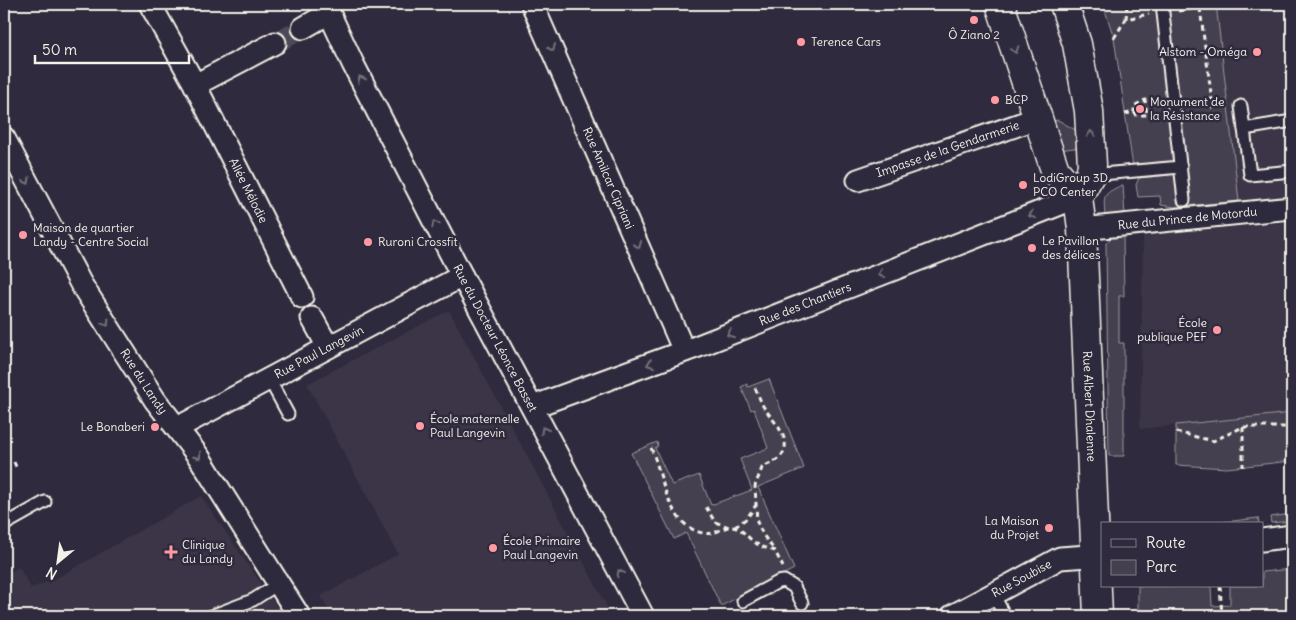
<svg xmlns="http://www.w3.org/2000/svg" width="1296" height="620" viewBox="0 0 1296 620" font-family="Delius,sans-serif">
<rect width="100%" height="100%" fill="#2f2a3d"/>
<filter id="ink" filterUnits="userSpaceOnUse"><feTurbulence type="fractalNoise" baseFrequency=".02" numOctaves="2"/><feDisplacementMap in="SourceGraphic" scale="10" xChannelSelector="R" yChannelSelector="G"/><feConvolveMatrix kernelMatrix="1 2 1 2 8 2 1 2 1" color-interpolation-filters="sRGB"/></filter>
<g filter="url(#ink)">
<g fill="#3b3647">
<path d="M1150,4H1292V197L1175,207Z"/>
<path d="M1292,222V413L1140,429L1143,235Z"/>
<path d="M449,310L540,480L612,616H332L321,596L398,554L307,384Z"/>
<path d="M201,496L283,616H4V576L19,567L31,588L55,579Z"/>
</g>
<g fill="#454050" stroke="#9c989c">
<path d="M1103,4H1216L1239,201L1175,207L1161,205L1160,196L1138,197L1136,185L1139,178L1170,175L1169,165L1133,167L1114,38Z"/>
<path d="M1058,120L1084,135L1082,147L1058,150L1049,122Z"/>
<path d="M1122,185H1123L1125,216L1105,217C1104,195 1101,195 1122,185Z"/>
<path d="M1115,234H1123L1124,296H1119V343H1124V456H1109L1106,243Z"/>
<path d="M769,379L804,468L758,487L794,569L721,606L686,533L674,539L631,453L657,442L658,446L655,448L672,485L699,475L711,505L752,490L740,459L768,448L754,409L751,410L741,387L747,384L748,387Z"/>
<path d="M1292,413V461L1227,468L1176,465V425Z"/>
<path d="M1292,514V521L1271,523L1270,517Z"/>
<path d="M1258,518L1259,524H1207Z"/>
<path d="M1292,569V616H1138V586H1211L1212,606L1230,605V586H1262V572Z"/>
</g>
<path fill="#6a6670" stroke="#a19ea0" d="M1292,197V204L1175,215V207Z"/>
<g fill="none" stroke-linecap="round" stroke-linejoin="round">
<path stroke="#4d4857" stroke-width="21" stroke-dasharray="21 11" stroke-linecap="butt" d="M275,43L303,28"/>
<defs>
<g id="lane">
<path d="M1162,4L1184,200"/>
<path d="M1241,106L1250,175L1292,171"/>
<path d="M1244,129L1292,121"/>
<path d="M1090,175L1181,167"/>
<path d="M269,379L288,414"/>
<path d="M4,525L45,502"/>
<path d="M993,594L1005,616"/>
<path d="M743,601L778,582L784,581L794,587L802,603"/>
<path d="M211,616L253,600L278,584"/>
</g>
<g id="street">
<path id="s1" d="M150,4L195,85L302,297"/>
<path id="s2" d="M325,4L353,64L462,276L643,616"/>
<path id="s3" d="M532,4L684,351"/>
<path d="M303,28L329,13"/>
<path d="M195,85L275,43"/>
<path id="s4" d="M4,138L81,284L155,400L199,457L299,616"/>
<path id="s5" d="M858,180L1038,118"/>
<path id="s6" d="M1082,229L1292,208"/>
<path d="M312,318L328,347"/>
<path id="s7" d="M532,407L696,347L1078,197"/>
<path id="s8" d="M177,428L462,276"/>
<path d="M1262,540L1292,536"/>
<path id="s9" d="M952,616L1060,558L1102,555"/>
</g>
<g id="secondary">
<path id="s10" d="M1000,4L1055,170L1078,197L1082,229L1098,616"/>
<path d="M1064,4L1077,44L1089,111L1092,165L1090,175L1078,197"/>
</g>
</defs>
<use href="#lane" stroke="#f4f1e8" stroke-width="15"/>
<use href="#street" stroke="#f4f1e8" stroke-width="25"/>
<use href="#secondary" stroke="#f4f1e8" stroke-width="31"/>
<g stroke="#f4f1e8" stroke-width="3" stroke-dasharray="5 4" stroke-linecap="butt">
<path d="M1200,8L1213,109"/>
<path d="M1178,11L1200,8V4"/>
<path d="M1126,19L1127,4"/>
<path d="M1114,38L1126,19L1149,14"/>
<path d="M1125,114L1134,112L1136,115H1147L1145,100L1134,106V112"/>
<path d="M755,388C758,394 760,400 763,406C771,419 797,442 779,458C775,462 767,464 762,468L755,486L757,522L763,535L775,551"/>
<path d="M1243,427V467"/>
<path d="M1176,432L1213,441L1243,427H1292"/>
<path d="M651,448C663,475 667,526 703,533C716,536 722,526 732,527C742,528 747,537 754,542C761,547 768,549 775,551L783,567"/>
<path d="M14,462L17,469"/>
<path d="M706,507L715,522L729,527"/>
<path d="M735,527L747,518L756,505"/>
<path d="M1220,586L1222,616"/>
<path d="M1234,616L1287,612L1288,616"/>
</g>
<use href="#lane" stroke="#2f2a3d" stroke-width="11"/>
<use href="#street" stroke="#2f2a3d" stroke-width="21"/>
<use href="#secondary" stroke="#2f2a3d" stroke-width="28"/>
<path stroke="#f4f1e8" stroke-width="3" stroke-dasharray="5 4" stroke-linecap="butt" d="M1200,8L1241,4"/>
</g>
<defs><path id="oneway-chevron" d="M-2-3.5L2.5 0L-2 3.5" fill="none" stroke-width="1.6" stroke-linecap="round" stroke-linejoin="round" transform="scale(1.25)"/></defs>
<g stroke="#747079">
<use href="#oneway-chevron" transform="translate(552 48) rotate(66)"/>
<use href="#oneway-chevron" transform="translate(1015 50) rotate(71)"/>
<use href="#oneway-chevron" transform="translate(361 79) rotate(-117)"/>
<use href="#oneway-chevron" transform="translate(1091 134) rotate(-93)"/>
<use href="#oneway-chevron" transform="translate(27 181) rotate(62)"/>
<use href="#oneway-chevron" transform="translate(1032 215) rotate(159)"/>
<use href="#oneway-chevron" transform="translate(435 224) rotate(-117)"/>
<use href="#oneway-chevron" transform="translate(638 245) rotate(67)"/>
<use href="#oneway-chevron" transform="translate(881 274) rotate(159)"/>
<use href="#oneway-chevron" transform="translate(106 323) rotate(58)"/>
<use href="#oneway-chevron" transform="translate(730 334) rotate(159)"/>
<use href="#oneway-chevron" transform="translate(650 364) rotate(160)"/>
<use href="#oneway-chevron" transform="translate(544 430) rotate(-118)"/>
<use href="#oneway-chevron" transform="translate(198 456) rotate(55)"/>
<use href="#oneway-chevron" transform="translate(620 573) rotate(-118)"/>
</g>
</g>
<g fill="#ff9aa2" stroke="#2f2a3d" stroke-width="2">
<circle cx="974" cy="20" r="5"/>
<circle cx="801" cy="42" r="5"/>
<circle cx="1257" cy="52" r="5"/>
<circle cx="995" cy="100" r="5"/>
<circle cx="1140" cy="109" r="5"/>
<circle cx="1023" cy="185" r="5"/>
<circle cx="23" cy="235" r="5"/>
<circle cx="368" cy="242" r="5"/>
<circle cx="1032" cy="248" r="5"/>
<circle cx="1217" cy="330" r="5"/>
<circle cx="420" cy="426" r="5"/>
<circle cx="155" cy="427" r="5"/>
<circle cx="1049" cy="528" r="5"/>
<circle cx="493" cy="548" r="5"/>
<path d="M168.5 544.5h5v5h5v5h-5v5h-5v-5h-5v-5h5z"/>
</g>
<g text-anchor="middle" stroke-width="5" stroke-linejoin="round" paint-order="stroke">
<g font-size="12" fill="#f4f1e8" stroke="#2f2a3d" text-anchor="start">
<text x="974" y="39" text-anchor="middle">Ô Ziano 2</text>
<text x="811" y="46">Terence Cars</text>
<text x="1247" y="56" text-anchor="end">Alstom - Oméga</text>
<text x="1005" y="104">BCP</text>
<text x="1150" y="106">Monument de<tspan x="1150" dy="14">la Résistance</tspan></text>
<text x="1033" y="182">LodiGroup 3D<tspan x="1033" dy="14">PCO Center</tspan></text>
<text x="33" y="232">Maison de quartier<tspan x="33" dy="14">Landy - Centre Social</tspan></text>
<text x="1042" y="245">Le Pavillon<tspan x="1042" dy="14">des délices</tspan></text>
<text x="378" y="246">Ruroni Crossfit</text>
<text x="1207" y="327" text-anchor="end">École<tspan x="1207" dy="14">publique PEF</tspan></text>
<text x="430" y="423">École maternelle<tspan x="430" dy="14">Paul Langevin</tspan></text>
<text x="145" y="431" text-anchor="end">Le Bonaberi</text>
<text x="1039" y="525" text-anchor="end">La Maison<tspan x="1039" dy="14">du Projet</tspan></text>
<text x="503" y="545">École Primaire<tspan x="503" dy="14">Paul Langevin</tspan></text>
<text x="182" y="549">Clinique<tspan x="182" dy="14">du Landy</tspan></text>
</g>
<g font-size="12" fill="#f4f1e8" stroke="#2f2a3d">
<text dy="4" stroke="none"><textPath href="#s5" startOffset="95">Impasse de la Gendarmerie</textPath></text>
<text dy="4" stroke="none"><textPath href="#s3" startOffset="190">Rue Amilcar Cipriani</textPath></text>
<text dy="4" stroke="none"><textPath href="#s1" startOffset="211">Allée Mélodie</textPath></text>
<text dy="4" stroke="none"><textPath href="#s6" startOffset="106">Rue du Prince de Motordu</textPath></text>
<text dy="4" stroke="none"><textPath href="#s7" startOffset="292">Rue des Chantiers</textPath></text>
<text dy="4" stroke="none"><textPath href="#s2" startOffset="375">Rue du Docteur Léonce Basset</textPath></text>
<text dy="4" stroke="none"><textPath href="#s8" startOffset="161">Rue Paul Langevin</textPath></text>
<text dy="4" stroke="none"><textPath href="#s4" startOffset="281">Rue du Landy</textPath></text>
<text dy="4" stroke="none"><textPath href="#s10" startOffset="420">Rue Albert Dhalenne</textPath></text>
<text dy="4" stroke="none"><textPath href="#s9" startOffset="79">Rue Soubise</textPath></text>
</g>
</g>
<rect width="1296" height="620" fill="none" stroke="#2f2a3d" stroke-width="20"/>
<rect x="10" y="10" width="1276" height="600" fill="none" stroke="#f4f1e8" stroke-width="2" filter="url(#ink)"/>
<rect x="1101" y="522" width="162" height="65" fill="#2f2a3d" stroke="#7e7a81"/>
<rect x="1111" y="539" width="25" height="8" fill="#2f2a3d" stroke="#7e7a81"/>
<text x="1146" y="548" font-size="15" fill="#f4f1e8">Route</text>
<rect x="1111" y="560" width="25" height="15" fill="#454050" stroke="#7e7a81"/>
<text x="1146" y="572" font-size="15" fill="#f4f1e8">Parc</text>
<g transform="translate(58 562) rotate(209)" stroke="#2f2a3d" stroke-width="4" paint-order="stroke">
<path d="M0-4L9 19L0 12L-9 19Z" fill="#f4f1e8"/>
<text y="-8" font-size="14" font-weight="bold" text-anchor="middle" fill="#f4f1e8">N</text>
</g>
<path d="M35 55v8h154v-8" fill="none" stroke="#f4f1e8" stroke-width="2.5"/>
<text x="42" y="55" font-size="15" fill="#f4f1e8" stroke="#2f2a3d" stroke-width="4" paint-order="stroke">50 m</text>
</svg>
